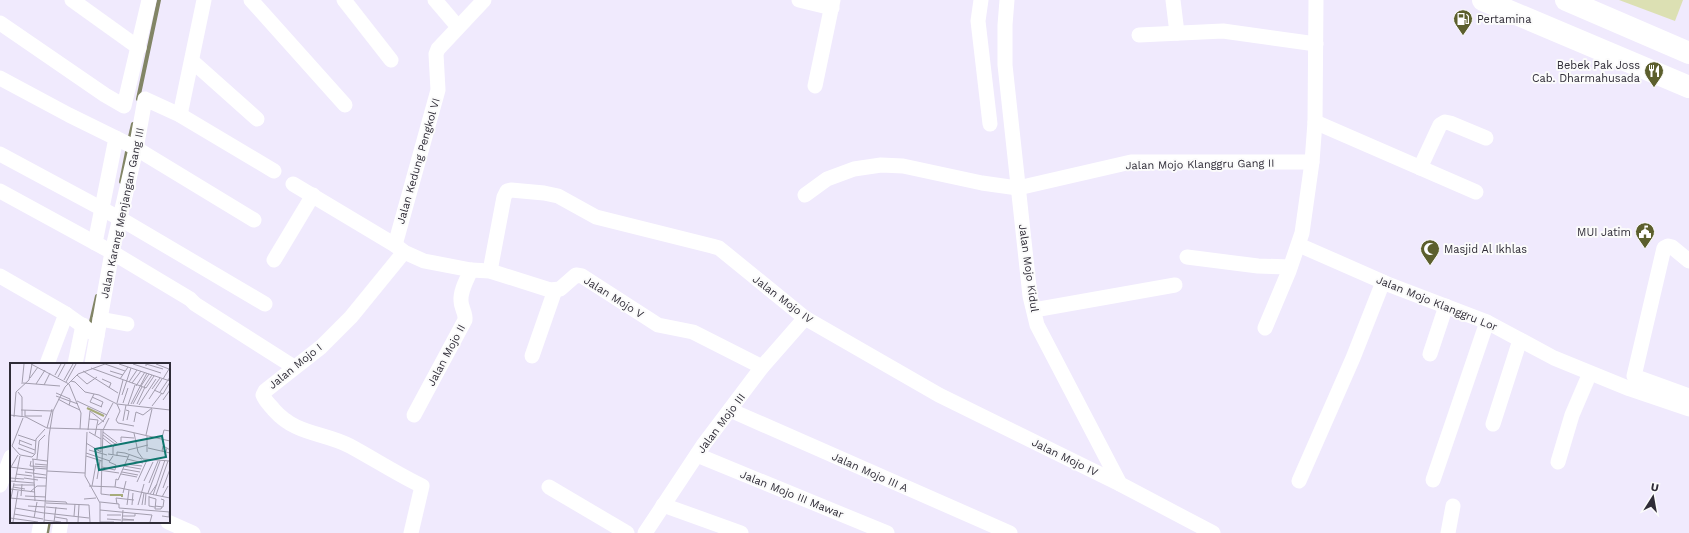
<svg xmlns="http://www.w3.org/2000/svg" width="1689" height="533" viewBox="0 0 1689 533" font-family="'Work Sans',sans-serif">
<rect width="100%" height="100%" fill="#f0eafd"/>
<path fill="#dce0b3" d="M1619,0H1683L1675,21Z"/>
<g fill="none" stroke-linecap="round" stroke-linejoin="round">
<g stroke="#828566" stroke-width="4">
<path d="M138,99L159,0"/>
<path d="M129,141L133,124"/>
<path d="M121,182L128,147"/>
<path d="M90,326L97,296"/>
<path d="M47,533L49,522"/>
</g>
<g stroke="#fff" stroke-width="15">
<path d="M72,0L139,48"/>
<path d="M251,0L345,105"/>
<path d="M344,0L391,60"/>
<path d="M435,0L458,27"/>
<path d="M799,0L832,8"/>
<path d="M981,0L978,21L990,124"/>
<path d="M1007,0L1005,25V65L1030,296L1037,325L1120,484L1213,533"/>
<path d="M1173,0L1177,33"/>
<path d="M0,23L105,95L124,106L149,0"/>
<path d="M1139,35L1223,31L1316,44"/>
<path d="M192,61L257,119"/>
<path d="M0,78L69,115L132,146L254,220"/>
<path d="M815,86L833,0"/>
<path d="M180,115L204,0"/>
<path d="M1315,122L1476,192"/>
<path d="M0,154L119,218L265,304"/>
<path d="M1420,168L1440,125L1445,122L1450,123L1486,138"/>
<path d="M293,184L395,245L404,252L424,261L471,270L490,271L550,290L560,289L576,275L582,276L658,325L693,332L762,367"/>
<path d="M0,191L110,251L190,299L195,304L294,367"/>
<path d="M805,195L827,179L854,169L881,165L903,166L982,183L1018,188L1131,162H1312"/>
<path d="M95,243L116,138"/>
<path d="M395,245L438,90L436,54L438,49L484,0"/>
<path d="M1299,245L1390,285L1487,322L1554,358L1630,389L1689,409"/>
<path d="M404,252L351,317L321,347L265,391L263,395C265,401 270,405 274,410C296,435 323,432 350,446C374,459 397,474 422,486L411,533"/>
<path d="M1187,257L1258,266L1290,267"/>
<path d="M274,260L313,195"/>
<path d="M1689,261L1672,247L1668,246L1664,248L1634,376L1689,396"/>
<path d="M490,271L504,197L507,191L511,190L544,193L558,196L596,217L712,246L719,248L805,318L939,395L1120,484"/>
<path d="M0,276L66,314L97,336"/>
<path d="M1034,310L1175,285"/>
<path d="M100,319L127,324"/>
<path d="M1265,328L1289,271L1302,233L1312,162L1315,122L1316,0"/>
<path d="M1430,354L1446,306"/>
<path d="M532,356L555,290"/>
<path d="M47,364L66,314"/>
<path d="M75,364L83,325"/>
<path d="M92,364L112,252L136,149L145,99L180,115L274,171"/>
<path d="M730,410L1010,533"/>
<path d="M414,415L465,320C466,313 461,308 461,301C460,291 467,279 471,270"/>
<path d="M1493,424L1520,340"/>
<path d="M697,455L887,533"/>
<path d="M1558,462L1572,415L1590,373"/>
<path d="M1433,480L1487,322"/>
<path d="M1299,481L1353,358L1383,282"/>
<path d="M0,485L11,457"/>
<path d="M549,487L627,533"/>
<path d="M663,505L741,533"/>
<path d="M168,522L193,533"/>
<path d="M39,533L41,522"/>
<path d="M59,533L61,522"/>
<path d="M645,533L704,444L762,367L805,318"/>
<path d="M1448,533L1453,506"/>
</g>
<g stroke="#fff" stroke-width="22">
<path d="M1483,0L1689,87"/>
<path d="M1566,0L1689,53"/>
</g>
</g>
<defs>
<symbol id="fuel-pin" viewBox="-11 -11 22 30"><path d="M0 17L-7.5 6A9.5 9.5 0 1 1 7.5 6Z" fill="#5c5f2d" stroke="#fbfbfb"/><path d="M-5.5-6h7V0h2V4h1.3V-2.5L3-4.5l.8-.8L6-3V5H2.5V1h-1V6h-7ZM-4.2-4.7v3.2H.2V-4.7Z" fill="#fff"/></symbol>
<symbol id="restaurant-pin" viewBox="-11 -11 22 30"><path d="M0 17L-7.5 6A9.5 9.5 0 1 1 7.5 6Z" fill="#5c5f2d" stroke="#fbfbfb"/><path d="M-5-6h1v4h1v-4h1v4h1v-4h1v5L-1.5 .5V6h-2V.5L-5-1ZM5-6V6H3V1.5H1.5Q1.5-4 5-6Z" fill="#fff"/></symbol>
<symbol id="civic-pin" viewBox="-11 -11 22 30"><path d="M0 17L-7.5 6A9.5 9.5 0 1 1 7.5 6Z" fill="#5c5f2d" stroke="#fbfbfb"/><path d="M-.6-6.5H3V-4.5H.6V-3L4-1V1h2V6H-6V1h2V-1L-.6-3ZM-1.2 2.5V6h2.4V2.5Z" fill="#fff"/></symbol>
<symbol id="mosque-pin" viewBox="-11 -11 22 30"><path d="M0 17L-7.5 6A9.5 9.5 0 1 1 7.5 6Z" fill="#5c5f2d" stroke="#fbfbfb"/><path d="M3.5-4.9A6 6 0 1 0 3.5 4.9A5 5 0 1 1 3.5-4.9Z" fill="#fff"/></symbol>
</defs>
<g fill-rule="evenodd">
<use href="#fuel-pin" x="1452" y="8" width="22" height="30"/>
<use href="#restaurant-pin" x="1643" y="60" width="22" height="30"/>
<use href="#civic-pin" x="1634" y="221" width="22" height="30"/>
<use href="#mosque-pin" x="1419" y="238" width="22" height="30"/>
</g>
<g text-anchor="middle" stroke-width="4" stroke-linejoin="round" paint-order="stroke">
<g font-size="11" fill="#2f2c37" stroke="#fbfbfb" text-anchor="start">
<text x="1477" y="23">Pertamina</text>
<text x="1640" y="69" text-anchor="end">Bebek Pak Joss<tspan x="1640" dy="13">Cab. Dharmahusada</tspan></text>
<text x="1631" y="236" text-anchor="end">MUI Jatim</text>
<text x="1444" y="253">Masjid Al Ikhlas</text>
</g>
<g font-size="11" fill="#2f2c37" stroke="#fbfbfb">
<text transform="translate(418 161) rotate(-74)" y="4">Jalan Kedung Pengkol VI</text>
<text transform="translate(1200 164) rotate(-1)" y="4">Jalan Mojo Klanggru Gang II</text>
<text transform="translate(122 213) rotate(-78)" y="4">Jalan Karang Menjangan Gang III</text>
<text transform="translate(1029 268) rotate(82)" y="4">Jalan Mojo Kidul</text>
<text transform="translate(614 297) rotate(32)" y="4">Jalan Mojo V</text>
<text transform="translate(783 299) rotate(37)" y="4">Jalan Mojo IV</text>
<text transform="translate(1437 303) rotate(22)" y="4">Jalan Mojo Klanggru Lor</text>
<text transform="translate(446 355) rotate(-62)" y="4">Jalan Mojo II</text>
<text transform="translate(295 366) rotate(-39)" y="4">Jalan Mojo I</text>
<text transform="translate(721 423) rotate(-53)" y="4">Jalan Mojo III</text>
<text transform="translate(1065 457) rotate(26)" y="4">Jalan Mojo IV</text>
<text transform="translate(870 472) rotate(24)" y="4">Jalan Mojo III A</text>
<text transform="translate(792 494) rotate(22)" y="4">Jalan Mojo III Mawar</text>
</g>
</g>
<g transform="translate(10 363)">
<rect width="160" height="160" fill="#f0eafd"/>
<path fill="none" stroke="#a6ab7a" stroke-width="2" d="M77,45L94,53M100,132H112V134"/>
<path fill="none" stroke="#a39eae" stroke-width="1" d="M21,1L59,21L71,50L70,66M95,1L115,8M109,1L160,18M123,1L151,10M146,1L159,6L153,16M0,2V20M136,3V1L153,6M81,5L136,25L144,13M73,8L108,30M100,8L113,12M45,12L51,1M67,12L77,21L87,14M48,14L55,1M20,15L28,4M92,16L101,20L99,25M110,16L118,4M54,17L63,1M61,18L65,19L75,29L89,32L107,41L160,47M56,19L66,1M119,19L127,7M13,20L50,23M122,20L131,8M12,21L14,1M26,21L35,7M34,22L40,10M126,23L135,9M131,23L139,11M134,24L142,12M142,26L150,15M144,27L153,31L160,19M8,29L12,34V53M150,29L160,14M46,30L60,36V39M84,31L80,39L92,44M112,32L121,5M46,33L68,41M82,34L93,39L91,44M48,36L59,42L60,39M139,36L152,16M153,37L160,27M67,38L97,52M107,40L113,17M113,40L118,25M121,41L137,10M123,41L132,24M127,41L135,24M59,42L70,47M118,42L125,22M129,42L146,16M142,43L152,30M11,47L43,48M15,47V53H32M116,47L119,48L117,57M0,52L16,54L37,65L112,67L160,78M4,54L6,29L19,17L22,1M79,56L88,57L85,72M106,57L108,60L124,63M106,57L110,48L107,41M113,58L116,42M124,59L126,49L133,52L142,45M88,62L94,57L103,40M37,65L42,46M78,67L80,48L94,59M93,67L91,131L100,132M93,67L99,55M77,69L75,113L90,140V159M79,69L91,76M93,69L106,79M124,70L128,89L133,96L160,98M8,72L26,78M93,72L105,81M136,72L142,46M137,73V89M93,75L103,83M152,75L154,67L160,68M9,77L22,82M10,77L9,81L25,87M111,79V74L124,75M76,80L91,89V67M2,83L10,92L22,94L25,91L26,76L35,66M2,83L13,55M8,85L24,91M138,85L160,90M157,85L156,89L152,88L153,83L157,85L160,87M79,87L97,92M118,87L138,82M76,90L100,98M98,91L118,94M103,92V84L107,79M76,93L92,98M107,93V89L115,90L132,96M22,96L37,98M23,96L25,138M27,96L29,78L35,72M117,96L133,100M21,98L20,103L37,104M25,101L37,102M115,101L132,103M114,103L131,106M0,104L25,107M1,104L8,92M92,104L105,107L106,102L99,99L103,93M24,105L37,106M113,106L130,109M89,107L109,110M37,108L75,110M15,109L36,112M112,109L128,112M6,111L22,113M111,111L127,114M24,114L36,115M0,115L14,116M14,115L28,117M87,116L90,98M0,118L24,120M5,118L10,93M134,118L143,99M127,119L137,97M139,120L148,98M4,122H25M79,123L105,124L160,135M82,123L86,101M3,124L15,126M105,124L106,116L108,117L119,92M153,125L160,106M0,126L25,129M20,129L27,123H36M113,130L116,118M138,130L150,98M140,131L147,121M143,132L155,97M146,132L158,98M11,133L12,121M15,133L36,134M139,133V143L145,144M139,134L146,136L145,146H151L152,144M152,134L158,123M0,135L36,138M1,135L4,120M74,136L86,135M36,138L56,139L57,141M90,139L109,141V145L160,149M36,140L79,142L80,159M107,141L106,135L124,137M117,142L119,127M122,142L123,130M128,142L134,121M132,142L134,130M135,142L136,130M18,143L35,144M145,143L153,144L154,137L151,136M36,144L57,146M5,145L34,150M90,147L142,152L140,159M35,150L79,155M4,151L33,156M97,152H111M64,153L65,141M113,153H125V151M152,153L159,154V149M45,154L57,156V159M0,155L28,159M24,155L27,139M97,156L111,157M34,157L51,159M112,157H124L113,156M3,159L8,128M34,159L39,73L43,48L55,24L68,11L95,1M44,159L46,144M68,159L69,142M90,159H104M112,159L113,147"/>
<path fill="#0f766e" fill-opacity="0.15" stroke="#0f766e" stroke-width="2" d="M152,73L156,94L89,107L85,86Z"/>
<rect width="160" height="160" fill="none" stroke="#2f2c37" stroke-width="2"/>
</g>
<g transform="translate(1653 497) rotate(11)" stroke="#fbfbfb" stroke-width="3" paint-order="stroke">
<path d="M0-3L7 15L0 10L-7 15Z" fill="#2f2c37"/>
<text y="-6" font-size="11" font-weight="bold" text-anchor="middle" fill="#2f2c37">U</text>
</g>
</svg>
